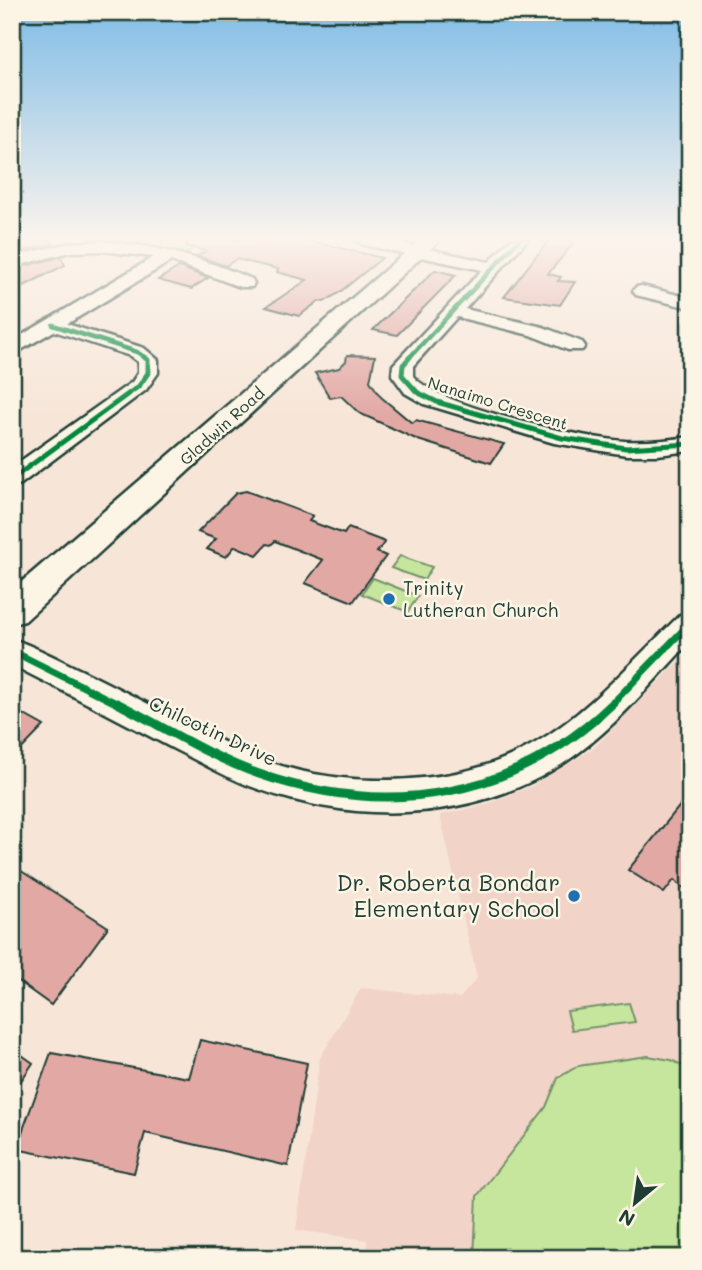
<svg xmlns="http://www.w3.org/2000/svg" width="702" height="1270" viewBox="0 0 702 1270" font-family="Mali,sans-serif">
<rect width="100%" height="100%" fill="#f7e6d8"/>
<filter id="ink" filterUnits="userSpaceOnUse"><feTurbulence type="fractalNoise" baseFrequency=".0143" numOctaves="2"/><feDisplacementMap in="SourceGraphic" scale="14" xChannelSelector="R" yChannelSelector="G"/><feConvolveMatrix kernelMatrix="1 2 1 2 8 2 1 2 1" color-interpolation-filters="sRGB"/></filter>
<g filter="url(#ink)">
<path fill="#f1d3c8" d="M690,650V1069L671,1060L558,1078L546,1107L478,1196L474,1258H367V1240L296,1230L320,1058L361,988L460,998L477,978L440,815L485,805L532,786L594,748Z"/>
<g fill="#c6e69e" stroke="#729269" stroke-width="2">
<path d="M153,240H207L182,256L145,247Z"/>
<path d="M400,556L432,567L424,580L391,568Z"/>
<path d="M373,578L418,596L408,612L362,594Z"/>
<path d="M629,1003L635,1022L572,1030L567,1011Z"/>
<path d="M648,1056L671,1060L690,1069V1258H474L477,1196L546,1107L558,1078L578,1066Z"/>
</g>
<g fill="#e2a8a4" stroke="#1f3d34" stroke-width="2">
<path d="M20,240H51L53,244L12,254V242Z"/>
<path d="M187,240H307L382,258L340,292L324,302L319,301L299,316L266,307L307,280L277,272L278,269L236,259L226,266L197,256L206,251L186,246Z"/>
<path d="M549,240L575,241L548,274L561,277L558,281L575,282L560,305L504,297Z"/>
<path d="M61,257L65,265L12,292V269Z"/>
<path d="M179,267L208,278L191,289L158,280Z"/>
<path d="M435,270L456,275L397,335L373,330Z"/>
<path d="M347,355L375,356L370,381L381,397L412,423L416,420L504,444L491,463L418,440L359,413L341,396L330,398L315,373L339,368L346,361Z"/>
<path d="M246,491L313,516L309,521L344,534L348,528L385,542L377,552L386,556L353,602L305,583L323,560L275,541L271,545L267,544L257,555L235,546L226,557L207,549L216,539L198,532L236,493Z"/>
<path d="M12,708L44,726L12,759Z"/>
<path d="M690,793V893L674,880L664,893L628,870Z"/>
<path d="M12,865L108,927L51,1005L12,977Z"/>
<path d="M200,1040L307,1063L288,1166L145,1133L134,1173L16,1149L51,1053L189,1078Z"/>
<path d="M12,1048L33,1063L12,1094Z"/>
</g>
<g fill="none" stroke-linecap="round" stroke-linejoin="round">
<defs>
<g id="minor">
<path d="M356,240H386L489,262L510,240H527L465,309L543,327L582,342L585,346L582,350H568L530,335L457,317L413,366V376C439,407 582,438 625,441C647,442 668,440 690,437V451L658,455H626L554,443L424,404L405,393L392,375L393,365L482,270L364,245Z"/>
<path d="M101,241C154,245 203,258 252,279L254,283L252,287H240L171,261L67,324L144,348L158,360V373L146,390L21,484L12,487V467L132,382L138,373V362L130,356L54,331L12,355V341L154,257L101,251L70,252L12,267V257L70,243Z"/>
<path d="M642,286L690,298V308L636,295L633,291L636,287Z"/>
<path d="M690,612V642C650,684 613,731 564,763C473,822 358,825 258,789C228,779 201,762 172,748C119,720 66,692 12,665V639C37,647 61,661 85,672C140,699 195,729 251,755C290,772 338,780 380,780C532,780 580,713 680,615Z"/>
</g>
<path id="major" d="M420,240H440L25,621L12,624V590Z"/>
</defs>
<use href="#minor" stroke="#1f3d34" stroke-width="5"/>
<use href="#major" stroke="#1f3d34" stroke-width="5"/>
<use href="#minor" fill="#fcf5e5" fill-rule="evenodd"/>
<use href="#major" fill="#fcf5e5" fill-rule="evenodd"/>
<defs>
<g id="cycleway-far3">
<path d="M53,325L137,352L147,359"/>
<path d="M408,359L519,240"/>
</g>
<g id="cycleway-far2">
<path d="M410,357L403,365L402,375L417,392L437,402L562,438L626,448L690,444"/>
<path d="M12,479L139,386L148,373V360L144,357"/>
</g>
<g id="cycleway-far1">
<path d="M12,651L120,705"/>
<path d="M611,705L690,623"/>
</g>
<path id="cycleway" d="M117,703C162,726 212,758 259,774C388,819 514,799 613,703"/>
</defs>
<use href="#cycleway-far3" stroke="#fcf5e5" stroke-width="7"/>
<use href="#cycleway-far2" stroke="#fcf5e5" stroke-width="9"/>
<use href="#cycleway-far1" stroke="#fcf5e5" stroke-width="11"/>
<use href="#cycleway" stroke="#fcf5e5" stroke-width="13"/>
<use href="#cycleway-far3" stroke="#00873e" stroke-width="4.5"/>
<use href="#cycleway-far2" stroke="#00873e" stroke-width="5"/>
<use href="#cycleway-far1" stroke="#00873e" stroke-width="7"/>
<use href="#cycleway" stroke="#00873e" stroke-width="9"/>
</g>
</g>
<linearGradient id="sky" x2="0" y2="1"><stop stop-color="#7fbce6"/><stop offset="0.57" stop-color="#fbf4ed"/><stop offset="1" stop-color="#fbf4ed" stop-opacity="0"/></linearGradient>
<rect width="702" height="418" fill="url(#sky)"/>
<g fill="#1f6fb2" stroke="#fcf5e5" stroke-width="2.5">
<circle cx="389" cy="599" r="7"/>
<circle cx="574" cy="896" r="7"/>
</g>
<g text-anchor="middle" stroke-width="5" stroke-linejoin="round" paint-order="stroke">
<g font-size="16" fill="#1f3d34" stroke="#fcf5e5">
<text transform="translate(498 403) rotate(17)" y="6">Nanaimo Crescent</text>
<text transform="translate(222 426) rotate(-42)" y="6">Gladwin Road</text>
</g>
<g font-size="19" fill="#1f3d34" stroke="#fcf5e5" text-anchor="start">
<text x="403" y="595">Trinity<tspan x="403" dy="22">Lutheran Church</tspan></text>
</g>
<g font-size="19" fill="#1f3d34" stroke="#fcf5e5">
<text transform="translate(213 731) rotate(25)" y="7">Chilcotin Drive</text>
</g>
<g font-size="23" fill="#1f3d34" stroke="#fcf5e5" text-anchor="end">
<text x="560" y="891">Dr. Roberta Bondar<tspan x="560" dy="26">Elementary School</tspan></text>
</g>
</g>
<rect width="702" height="1270" fill="none" stroke="#fcf5e5" stroke-width="42"/>
<rect x="21" y="21" width="660" height="1228" fill="none" stroke="#1f3d34" stroke-width="2.5" filter="url(#ink)"/>
<g transform="translate(635 1203) rotate(209)" stroke="#fcf5e5" stroke-width="5" paint-order="stroke">
<path d="M0-5L12 26L0 18L-12 26Z" fill="#1f3d34"/>
<text y="-10" font-size="19" font-weight="bold" text-anchor="middle" fill="#1f3d34">N</text>
</g>
</svg>
